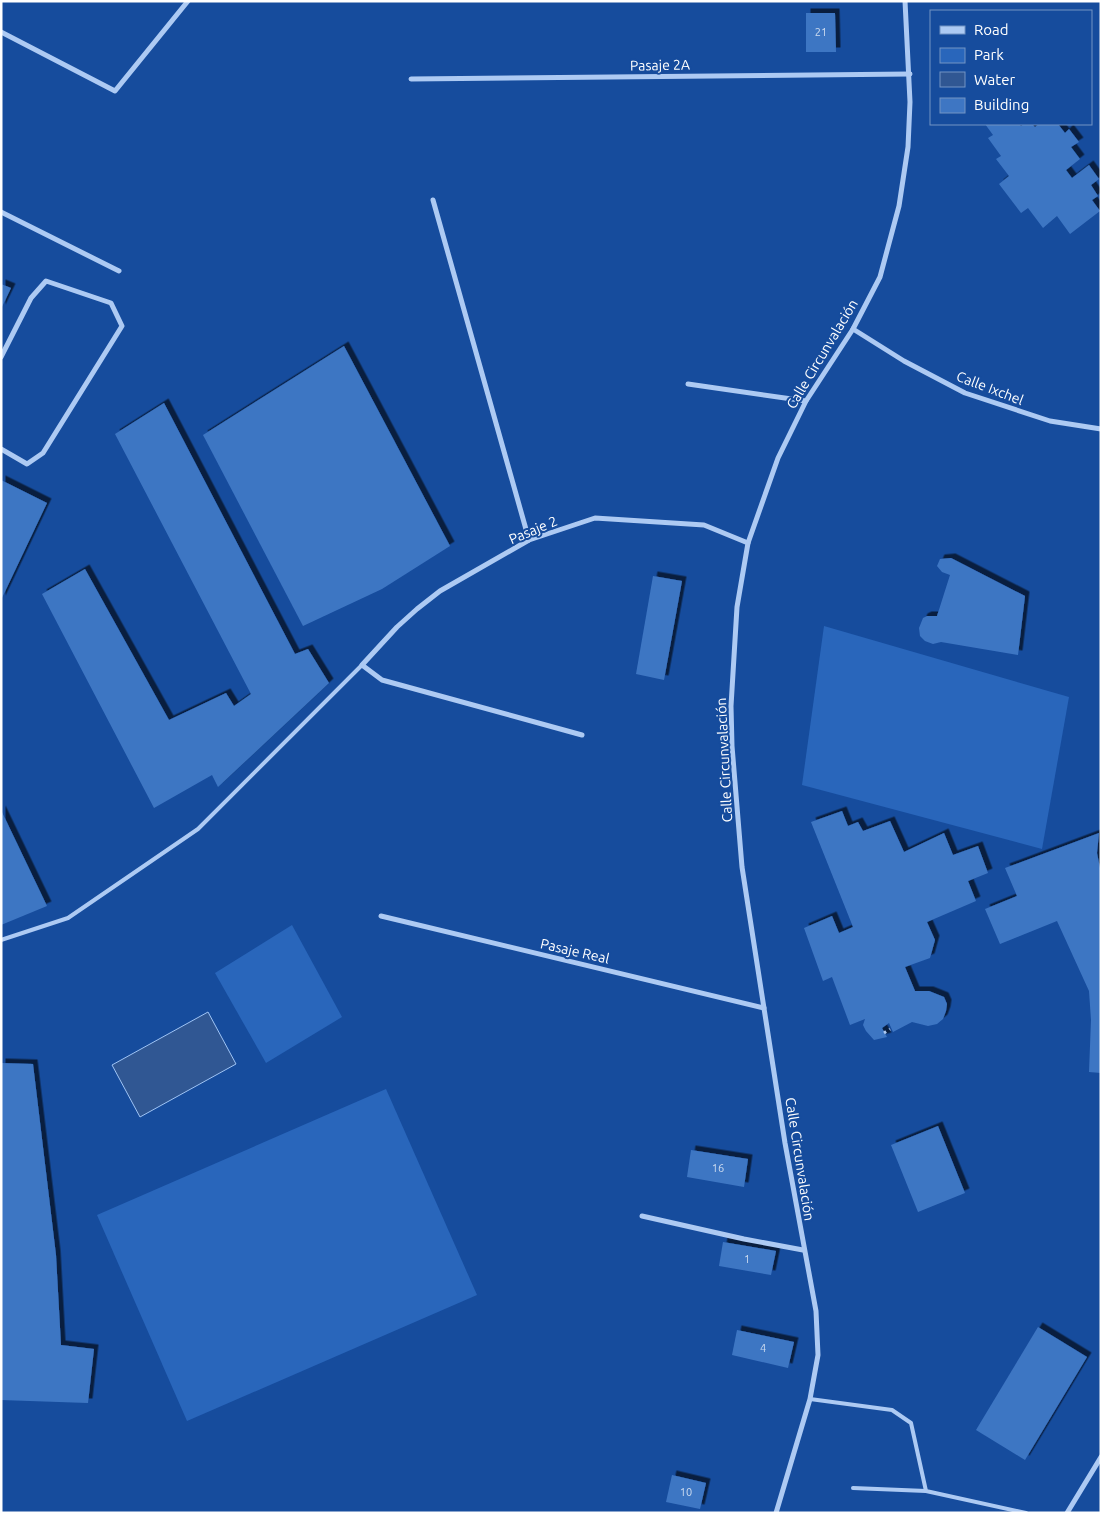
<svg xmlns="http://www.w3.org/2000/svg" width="1102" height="1514" viewBox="0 0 1102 1514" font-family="Ubuntu,sans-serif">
<defs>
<filter id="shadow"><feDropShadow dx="4.5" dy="-4.5" stdDeviation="0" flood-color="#0009"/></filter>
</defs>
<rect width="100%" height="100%" fill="#164c9d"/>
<g fill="#2966bb">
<path d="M824,626L1069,697L1042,849L802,785Z"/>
<path d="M292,925L342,1017L266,1063L215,973Z"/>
<path d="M386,1089L477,1295L187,1421L97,1215Z"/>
</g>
<path fill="#305793" stroke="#9fc4f5" d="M208,1012L236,1064L140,1117L112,1065Z"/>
<g fill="#3e76c3" filter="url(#shadow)">
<path d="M806,13H835L836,52H806Z"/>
<path d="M985,124H1019L1021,126L1024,124H1032L1035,127L1039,124H1058L1065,133L1069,129L1079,142L1071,147L1080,159L1066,170L1072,178L1089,165L1099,179L1091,185L1098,196L1092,200L1100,211L1070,234L1057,216L1043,228L1028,208L1021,213L999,184L1009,176L996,159L1001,156L988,138L993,135Z"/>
<path d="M1,284L11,288L1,309Z"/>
<path d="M344,346L450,546L382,589L303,626L203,435Z"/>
<path d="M164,403L295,654L308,649L329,683L218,787L212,775L154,808L42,594L85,569L169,720L226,693L234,706L251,694L115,434Z"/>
<path d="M1,480L47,503L1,600Z"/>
<path d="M951,558L1025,596L1018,655L941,642L933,644L925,641L920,636L919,628L923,618L927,616H937L950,575L942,572L937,566L940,559Z"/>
<path d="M653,576L682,581L664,680L636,674Z"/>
<path d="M1,810L47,906L1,925Z"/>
<path d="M842,811L848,826L858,822L863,831L890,821L904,852L944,833L953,855L978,846L988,873L968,881L976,901L927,922L935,940L930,958L905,967L915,991H929L944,997L947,1004L946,1011L943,1019L937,1024L928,1026L912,1022L893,1032L889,1023L882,1028L887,1037L874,1040L866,1031L863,1025L865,1019L850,1025L832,977L823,981L804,928L832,916L839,933L853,927L811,822Z"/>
<path d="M1099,833L1097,853L1101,873V1073L1089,1072L1091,1020L1089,991L1057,921L1000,944L985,909L1017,896L1005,868Z"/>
<path d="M1,1063L33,1064L56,1255L61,1345L94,1349L88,1403L1,1400Z"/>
<path d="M938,1126L965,1193L918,1212L891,1145Z"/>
<path d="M691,1150L748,1159L744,1187L687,1177Z"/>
<path d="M723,1242L776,1251L771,1275L719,1266Z"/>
<path d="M1038,1327L1087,1357L1025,1460L976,1430Z"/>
<path d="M737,1330L794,1342L788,1368L732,1355Z"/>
<path d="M672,1475L706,1483L700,1509L666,1502Z"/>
</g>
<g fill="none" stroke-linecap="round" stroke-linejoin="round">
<path stroke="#adcaf3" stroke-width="3" stroke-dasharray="2.5 4" stroke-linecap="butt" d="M884,1033L890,1029"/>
<g stroke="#adcaf3" stroke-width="4">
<path d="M1,940L68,918L198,829L362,665"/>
<path d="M810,1399L892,1410L911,1423L926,1491L1026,1513"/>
<path d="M853,1488L926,1491"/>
</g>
<g stroke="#adcaf3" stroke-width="5">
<path d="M1,32L115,91L188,1"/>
<path d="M411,79L910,74"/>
<path d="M433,200L529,540"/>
<path d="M1,212L119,271"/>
<path d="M853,329L904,361L965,393L1050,421L1101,429"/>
<path d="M1,357L31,298L46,281L111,303L122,326L43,453L27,464L1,449"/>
<path d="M688,384L806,401"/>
<path d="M582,735L382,680L362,665L397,627L417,609L440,591L529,540L595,518L704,525L748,543"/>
<path d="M381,916L764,1008"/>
<path d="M642,1216L744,1239L803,1250"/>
<path d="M776,1513L810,1399L818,1355L816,1311L785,1143L742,867L732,746L731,706L737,607L748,543L778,458L806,401L853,329L880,277L899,206L908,147L910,102L905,1"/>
<path d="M1067,1513L1101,1457"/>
</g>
</g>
<g text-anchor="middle" stroke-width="4" stroke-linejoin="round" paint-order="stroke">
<g font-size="11" fill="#cfddf0">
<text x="821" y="36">21</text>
<text x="718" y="1172">16</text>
<text x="747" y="1263">1</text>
<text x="763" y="1352">4</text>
<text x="686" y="1496">10</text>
</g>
<g font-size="14" fill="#fff" stroke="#164c9d">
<text transform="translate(660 65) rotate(-1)" y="5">Pasaje 2A</text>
<text transform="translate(822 354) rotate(-59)" y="5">Calle Circunvalación</text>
<text transform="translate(990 388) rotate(21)" y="5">Calle Ixchel</text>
<text transform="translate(533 530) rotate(-23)" y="5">Pasaje 2</text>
<text transform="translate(724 760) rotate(-93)" y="5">Calle Circunvalación</text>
<text transform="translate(575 951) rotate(13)" y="5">Pasaje Real</text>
<text transform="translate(800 1159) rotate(81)" y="5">Calle Circunvalación</text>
</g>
</g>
<rect width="1102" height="1514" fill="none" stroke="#ffffff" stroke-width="5"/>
<rect x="930" y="10" width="162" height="115" fill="#164c9d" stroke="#7394c4"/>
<rect x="940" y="26" width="25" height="8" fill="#adcaf3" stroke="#7394c4"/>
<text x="974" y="35" font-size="15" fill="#ffffff">Road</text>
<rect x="940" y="48" width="25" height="15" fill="#2966bb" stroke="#7394c4"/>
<text x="974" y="60" font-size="15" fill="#ffffff">Park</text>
<rect x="940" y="72" width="25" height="15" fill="#305793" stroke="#7394c4"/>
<text x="974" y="85" font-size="15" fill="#ffffff">Water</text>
<rect x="940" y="98" width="25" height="15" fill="#3e76c3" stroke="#7394c4"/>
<text x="974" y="110" font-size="15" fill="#ffffff">Building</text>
</svg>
